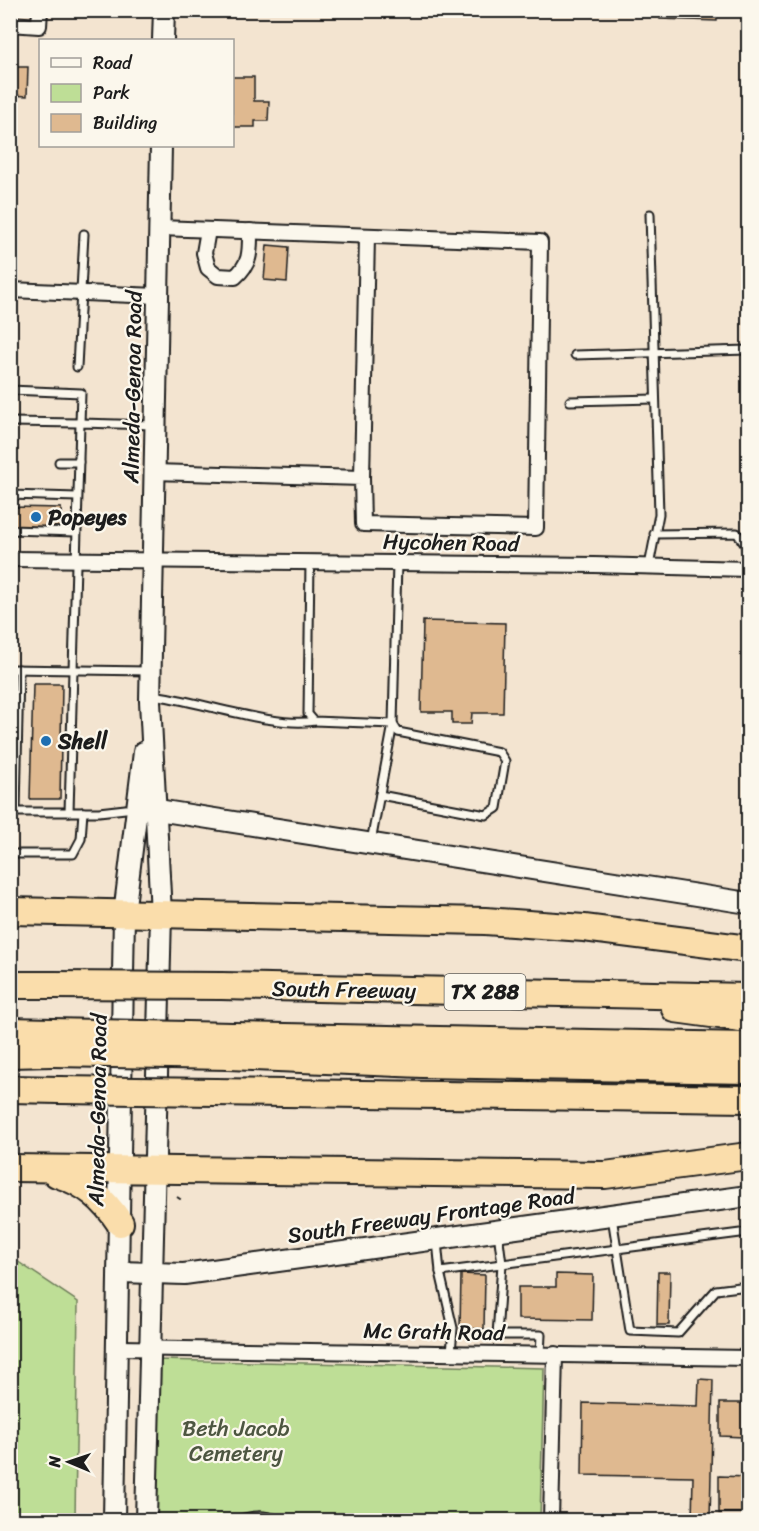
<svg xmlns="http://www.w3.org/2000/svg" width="759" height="1531" viewBox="0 0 759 1531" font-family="Sriracha,sans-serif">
<rect width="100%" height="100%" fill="#f3e4d0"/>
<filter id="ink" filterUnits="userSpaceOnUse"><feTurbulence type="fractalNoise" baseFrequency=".0167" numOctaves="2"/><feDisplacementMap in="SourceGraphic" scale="12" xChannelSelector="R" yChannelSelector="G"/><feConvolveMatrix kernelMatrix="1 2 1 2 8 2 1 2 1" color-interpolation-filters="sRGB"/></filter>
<g filter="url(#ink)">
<g fill="#bede96" stroke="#6d7d59" stroke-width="1.5">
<path d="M11,1257L78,1302L75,1520H11Z"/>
<path d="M158,1360L544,1368L540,1520H155Z"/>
</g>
<g fill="#dfb990" stroke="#1c1c1c" stroke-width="1.5">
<path d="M661,10H717V21L660,19Z"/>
<path d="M10,67H28L27,96L10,95Z"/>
<path d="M232,77H254V101H269L268,121H255V127H232Z"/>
<path d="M267,245L289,247L287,282L264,280Z"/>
<path d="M10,507L61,508V528L10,527Z"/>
<path d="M423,621L505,623L503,713H472L471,724H452V712H421Z"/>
<path d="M33,684H62L60,799H30Z"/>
<path d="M658,1272H670L669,1325H657Z"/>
<path d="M461,1274L485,1275L484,1329L460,1328Z"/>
<path d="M556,1274L593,1275L592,1320L518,1319V1287H556Z"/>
<path d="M699,1379L713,1380L710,1520H692L693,1477L582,1475L583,1403L698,1406Z"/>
<path d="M720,1403H744V1437L720,1436Z"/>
<path d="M719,1476L748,1477V1513H719Z"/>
</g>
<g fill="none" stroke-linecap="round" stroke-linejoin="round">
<defs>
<g id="lane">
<path d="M575,355L748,350"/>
<path d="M77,367L84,234"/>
<path d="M10,390L81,393L80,423L10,422"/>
<path d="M570,401L655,399"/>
<path d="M59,462H79"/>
<path d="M10,495L77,497"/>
<path d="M10,530L76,532"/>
<path d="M654,534L737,533L746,546L747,569"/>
<path d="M310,561L308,714L314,721L393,724L398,732L499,752L505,761L497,808L486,815L380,795"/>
<path d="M649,566L659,514L650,214"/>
<path d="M10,669L149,671"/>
<path d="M152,695C196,700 277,729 314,721"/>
<path d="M10,812H99L134,808"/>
<path d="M16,812L19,669"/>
<path d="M69,812L80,423L154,425"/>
<path d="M371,842L393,724L397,562"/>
<path d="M10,854H73L81,839L83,812"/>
<path d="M612,1217L630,1331L678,1333L716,1290L748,1286"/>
<path d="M498,1232L502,1264L497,1335H541L540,1354"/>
<path d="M437,1241L440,1272L748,1232"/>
<path d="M440,1272L453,1328L451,1353"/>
<path d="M237,1520C252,1515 264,1514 279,1520"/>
</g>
<g id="street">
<path d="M10,24L39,26L40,10"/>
<path d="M208,230L204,253L208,268L218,276L235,277C251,263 250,252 250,231"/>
<path d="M10,290L158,296"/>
<path d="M154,472L362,478L363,524L536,528L540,242L159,228"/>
<path d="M362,478L367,236"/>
<path d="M10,559L594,565L748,569"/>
<path d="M119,1348L748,1358"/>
<path d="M551,1520L555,1354"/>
</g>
<g id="secondary">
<path d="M163,40L164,10"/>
<path d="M145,808L748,903"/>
<path d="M120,1272L184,1274L748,1196"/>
<path d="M114,1520L124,914L144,752"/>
<path d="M146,1520L161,914L150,701L161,146"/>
</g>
<g id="highway">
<path d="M10,911L485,921L584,928L748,949"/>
<path d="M10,985H52"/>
<path d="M221,986L748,997"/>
<path d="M675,1009L748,1019"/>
<path d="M10,1031L52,1032"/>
<path d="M232,1036L748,1046"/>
<path d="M10,1054L52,1053"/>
<path d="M229,1056L422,1064L748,1070"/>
<path d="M10,1089L59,1090"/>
<path d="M215,1092L748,1099"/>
<path d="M10,1168L605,1175L748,1156"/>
<path d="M57,1174C86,1183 104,1199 120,1223"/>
</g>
</defs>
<use href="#lane" stroke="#1c1c1c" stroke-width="11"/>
<use href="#street" stroke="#1c1c1c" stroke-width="18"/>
<use href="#secondary" stroke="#1c1c1c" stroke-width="24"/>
<use href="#highway" stroke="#1c1c1c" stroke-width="30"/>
<path stroke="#1c1c1c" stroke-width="2" stroke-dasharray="4.5 4.5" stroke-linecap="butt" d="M177,1197L180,1199L182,1194"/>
<use href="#lane" stroke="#fbf7ec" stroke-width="7"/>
<use href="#street" stroke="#fbf7ec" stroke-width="14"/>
<use href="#secondary" stroke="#fbf7ec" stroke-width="20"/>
<use href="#highway" stroke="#faddab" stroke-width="26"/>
<defs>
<g id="highway-bridge">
<path d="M52,985L221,986"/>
<path d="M52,1032L232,1036"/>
<path d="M52,1053L229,1056"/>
<path d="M59,1090L215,1092"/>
</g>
</defs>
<use href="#highway-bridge" stroke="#1c1c1c" stroke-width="30" stroke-linecap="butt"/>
<use href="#highway-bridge" stroke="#faddab" stroke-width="26"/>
</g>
</g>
<g fill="#1f6fb2" stroke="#fbf7ec" stroke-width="2">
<circle cx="36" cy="517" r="6"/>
<circle cx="46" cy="741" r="6"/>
</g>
<g text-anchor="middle" stroke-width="4.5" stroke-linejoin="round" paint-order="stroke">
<rect fill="#fbf7ec" stroke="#5f5e5a" stroke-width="1.5" x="444.5" y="974" width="81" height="36" rx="4.5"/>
<g font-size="21" font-weight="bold" fill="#1c1c1c">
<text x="485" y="999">TX 288</text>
</g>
<g font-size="22" fill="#1c1c1c" stroke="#fbf7ec">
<text transform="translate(132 387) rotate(-89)" y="8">Almeda-Genoa Road</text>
<text transform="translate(451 542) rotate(1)" y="8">Hycohen Road</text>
<text transform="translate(344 989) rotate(1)" y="8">South Freeway</text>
<text transform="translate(97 1110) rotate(-89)" y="8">Almeda-Genoa Road</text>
<text transform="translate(431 1215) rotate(-8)" y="8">South Freeway Frontage Road</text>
<text transform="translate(434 1331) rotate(1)" y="8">Mc Grath Road</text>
</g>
<g font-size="22" font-weight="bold" fill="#1c1c1c" stroke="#fbf7ec" text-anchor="start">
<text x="48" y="525">Popeyes</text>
<text x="58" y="749">Shell</text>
</g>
<g font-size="22" fill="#4d5641" stroke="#fbf7ec">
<text x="236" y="1436">Beth Jacob<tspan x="236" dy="25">Cemetery</tspan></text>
</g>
</g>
<rect width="759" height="1531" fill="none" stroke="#fbf7ec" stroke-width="36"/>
<rect x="18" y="18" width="723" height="1495" fill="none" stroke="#1c1c1c" stroke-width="2" filter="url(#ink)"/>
<rect x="39" y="39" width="195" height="108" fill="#fbf7ec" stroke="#a29f99" stroke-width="1.5"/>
<rect x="51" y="58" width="30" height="9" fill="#fbf7ec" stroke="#a29f99" stroke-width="1.5"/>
<text x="93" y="69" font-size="18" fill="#1c1c1c">Road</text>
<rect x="51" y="84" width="30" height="18" fill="#bede96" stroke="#a29f99" stroke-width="1.5"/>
<text x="93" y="99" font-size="18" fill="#1c1c1c">Park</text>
<rect x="51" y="114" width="30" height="18" fill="#dfb990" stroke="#a29f99" stroke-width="1.5"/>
<text x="93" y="129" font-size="18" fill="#1c1c1c">Building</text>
<g transform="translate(69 1462) rotate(272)" stroke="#fbf7ec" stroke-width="4.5" paint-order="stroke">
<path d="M0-4.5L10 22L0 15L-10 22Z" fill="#1c1c1c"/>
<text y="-9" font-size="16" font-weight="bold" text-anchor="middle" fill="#1c1c1c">N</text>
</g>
</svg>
